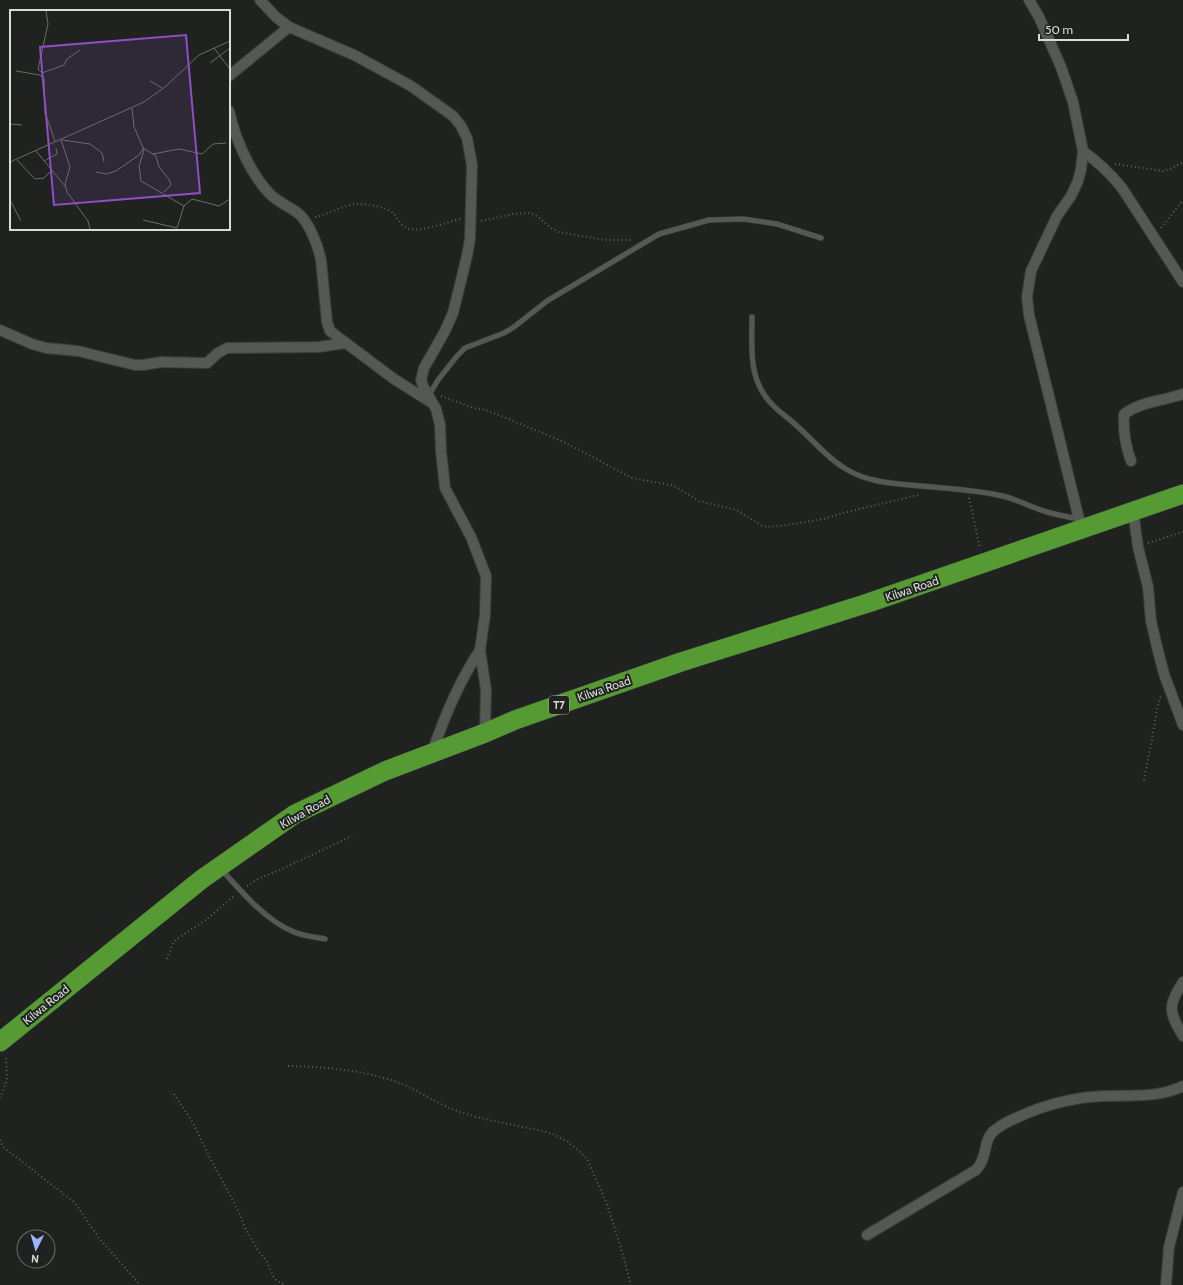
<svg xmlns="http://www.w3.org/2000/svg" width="1183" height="1285" viewBox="0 0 1183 1285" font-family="Cabin,sans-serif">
<rect width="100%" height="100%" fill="#1f221e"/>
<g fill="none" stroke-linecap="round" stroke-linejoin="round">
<defs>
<g id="lane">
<path d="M752,317C752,346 748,377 769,401C777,411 789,418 798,427C814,441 828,459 846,469C865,481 888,483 910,485C939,488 969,489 998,495C1015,498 1030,507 1047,512C1057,515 1068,517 1079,519"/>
<path d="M429,395L438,380L457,356L465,348L504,333L514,327L547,301L659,234L709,220L743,219L777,224L821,238"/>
<path d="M221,869C241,891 266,921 294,932C303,936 315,937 325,939"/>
</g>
<g id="street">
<path d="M260,0L276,17L289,27L354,55L411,86L453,116L461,126L467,138L472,165L470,239L467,256L453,313L445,331L424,368L421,380L424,388L436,409L440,425L441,451L445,488L471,537L486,576L485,615L480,650L486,690L485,733"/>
<path d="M1029,0L1039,17L1061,67L1073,102L1083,151L1081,169L1078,181L1071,196L1057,216L1031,271L1027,297L1029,315L1079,519L1085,529"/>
<path d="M229,76L289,27"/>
<path d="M229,111C235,138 250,173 269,193C277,202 289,206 299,214C310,224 318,246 321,260L327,322L330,331L394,379L432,403"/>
<path d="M1083,151C1098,162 1110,173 1122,188L1183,282"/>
<path d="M0,330L32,344L46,348L78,351L135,365H143L161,362L207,363L218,353L227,348L319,347L346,343"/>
<path d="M1131,461C1125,445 1123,430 1124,414C1142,401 1163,401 1183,394"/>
<path d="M1133,511L1138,547L1148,587L1151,621L1158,651L1164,674L1183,725"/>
<path d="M432,753C444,717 459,682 480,650"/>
<path d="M1183,982C1167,1006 1169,1012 1183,1036"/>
<path d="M867,1235L976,1170C989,1156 982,1140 995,1130C1001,1125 1009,1121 1016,1118C1044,1105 1073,1097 1105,1096C1130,1095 1159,1098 1183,1086"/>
<path d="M1166,1285L1169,1247L1183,1192"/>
</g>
<path id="highway" d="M0,1042L202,879L295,814L385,771L485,733L515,720L681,662L868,603L1183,494"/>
</defs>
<use href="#lane" stroke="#3b3e3a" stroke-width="6"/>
<use href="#street" stroke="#3b3e3a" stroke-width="12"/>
<use href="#highway" stroke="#3b3e3a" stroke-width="20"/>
<g stroke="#60635f" stroke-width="2" stroke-dasharray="1 3" stroke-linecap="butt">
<path d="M1115,164L1163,171L1171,169L1183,162"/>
<path d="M315,217C330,214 344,204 359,204C370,205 386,206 394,214C398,219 402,227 409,229C422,232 447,222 460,219"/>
<path d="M481,221L513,214L529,213L537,216L551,228L559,232L605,240H633"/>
<path d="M1161,228L1183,200"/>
<path d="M441,396L474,408L486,410L501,416L564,442L632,478L671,485L676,487L699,501L737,510L762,526L767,527L787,525L823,519L843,513L918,495"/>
<path d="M969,498L980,548"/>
<path d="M1148,543L1183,532"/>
<path d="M1144,780L1152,739L1157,709L1161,696"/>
<path d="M247,886L258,879L284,868L352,836"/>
<path d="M167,959L173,943L177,939L207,919L235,895"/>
<path d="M288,1066C326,1067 366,1070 402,1084C421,1092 439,1105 460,1112C487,1121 517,1125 546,1132L555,1135L567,1141L579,1151L587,1159L607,1204L623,1255L631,1285"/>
<path d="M174,1094L193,1123L210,1158L239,1212L245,1228L259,1252L266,1260L273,1276L277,1281L286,1285"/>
<path d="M0,1098L7,1080L6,1056"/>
<path d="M0,1140L3,1147L74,1202L99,1238L140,1285"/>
</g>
<use href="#lane" stroke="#555853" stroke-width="5"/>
<use href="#street" stroke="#555853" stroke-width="10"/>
<use href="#highway" stroke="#569a33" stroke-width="19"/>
</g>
<g text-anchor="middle" stroke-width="4" stroke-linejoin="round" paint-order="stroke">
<rect fill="#1f221e" stroke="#a2a4a1" stroke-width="1" x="549" y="696" width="20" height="18" rx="3"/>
<g font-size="11" font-weight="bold" fill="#dadcd9">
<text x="559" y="709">T7</text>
</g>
<g font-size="12" fill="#dadcd9" stroke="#1f221e">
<text transform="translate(912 589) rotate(-19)" y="4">Kilwa Road</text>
<text transform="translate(604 689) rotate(-19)" y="4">Kilwa Road</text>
<text transform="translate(305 812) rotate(-29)" y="4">Kilwa Road</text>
<text transform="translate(46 1005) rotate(-39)" y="4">Kilwa Road</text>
</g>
</g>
<g transform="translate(10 10)">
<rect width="220" height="220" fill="#1f221e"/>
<path fill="none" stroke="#6a6c69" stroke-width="1" d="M204,38L220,59M200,53L220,38M6,61L30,65L34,69L35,103L45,131M32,63L28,59L38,14L36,1M32,63L54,55L57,49L70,40M140,71L152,78M122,98L124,117L134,140L129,156L131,171L174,196L167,218L133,210M0,114L12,115M51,130L60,157L55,174L57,182L78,211L80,219M52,130L80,134L92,143L94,152M133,138L146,146L149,157L159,169L161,175L154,182M26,141L55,176M143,144L169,139L192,144L203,134L216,133M7,150L25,169L34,168L41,161M34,151L47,144L46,138M0,152L134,92L155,77L189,45L220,31M86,162L96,164L106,161L129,145L133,139M0,190L11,211M174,196L182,189L209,196L220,189"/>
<path fill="#8e4fc4" fill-opacity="0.15" stroke="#8e4fc4" stroke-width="2" d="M176,25L190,183L44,195L30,37Z"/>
<rect width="220" height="220" fill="none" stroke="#dadcd9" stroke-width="2"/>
</g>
<g transform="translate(36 1249) rotate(185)"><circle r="19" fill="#1f221e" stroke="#6a6c69"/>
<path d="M0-3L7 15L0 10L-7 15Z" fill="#99b5fd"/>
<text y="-6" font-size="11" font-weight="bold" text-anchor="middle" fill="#dadcd9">N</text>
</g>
<path d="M1039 34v6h89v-6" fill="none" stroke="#dadcd9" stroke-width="2"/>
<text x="1045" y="34" font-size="12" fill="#dadcd9" stroke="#1f221e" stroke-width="3" paint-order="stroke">50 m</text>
</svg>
